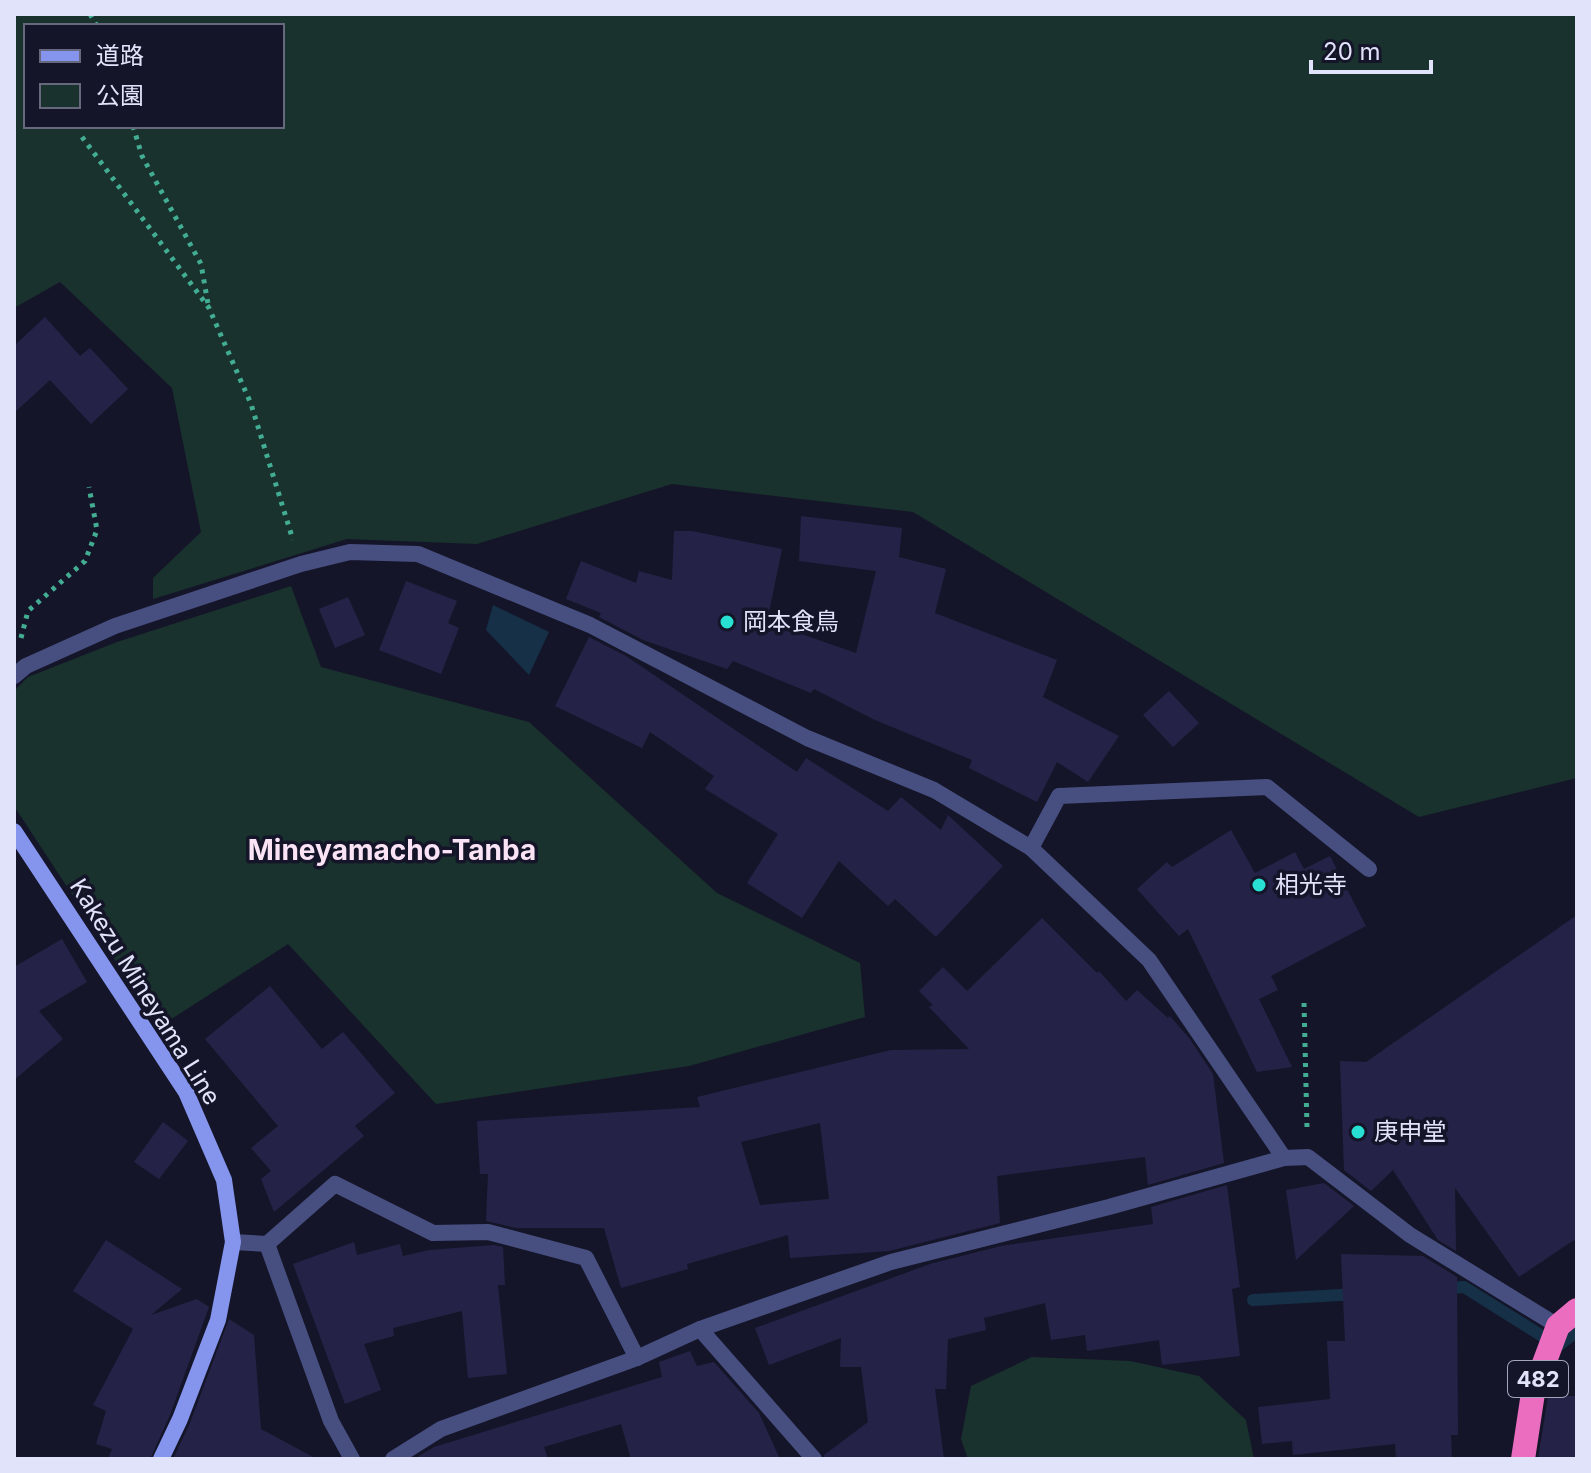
<svg xmlns="http://www.w3.org/2000/svg" width="1591" height="1473" viewBox="0 0 1591 1473" font-family="Inter,'Noto Sans JP',sans-serif">
<rect width="100%" height="100%" fill="#151529"/>
<g fill="#19322d" fill-rule="evenodd">
<path d="M14,14H1577V778L1419,817L913,512L672,484L477,544L347,539L153,599V578L201,532L172,388L60,282L14,308ZM26,26H282V126H26Z"/>
<path d="M291,586L321,667L529,722L717,893L860,963L865,1017L689,1066L436,1104L288,944L159,1027L14,806V691L28,677L117,642Z"/>
<path d="M1032,1357L1130,1361L1199,1376L1246,1420L1254,1459H968L961,1439L971,1386Z"/>
</g>
<path fill="#153047" d="M493,605L549,632L529,675L486,630Z"/>
<g fill="none" stroke-linecap="round" stroke-linejoin="round">
<g stroke="#153047" stroke-width="12">
<path d="M1444,1288L1464,1287L1558,1346L1577,1331"/>
<path d="M1253,1300L1358,1294"/>
</g>
</g>
<g fill="#242347" fill-rule="evenodd">
<path d="M45,317L80,356L90,348L128,389L91,424L50,380L14,413V346Z"/>
<path d="M801,516L902,528L899,557L946,569L935,613L1057,660L1043,697L1119,736L1088,782L1057,762L1037,802L969,768L972,760L875,720L814,689L811,693L733,661L727,669L643,640L599,617L601,613L566,599L581,561L636,583L639,571L672,580L674,531H692L782,549L767,622L856,653L876,571L799,561Z"/>
<path d="M406,581L457,601L448,623L459,628L441,674L379,650Z"/>
<path d="M348,597L365,635L335,648L319,609Z"/>
<path d="M589,637L626,656L797,772L806,758L888,811L901,797L941,830L948,815L1003,866L936,937L895,899L888,906L839,861L802,918L747,883L778,834L705,789L714,776L650,732L642,748L555,706Z"/>
<path d="M1169,691L1199,723L1173,747L1143,715Z"/>
<path d="M1231,830L1255,873L1295,852L1304,869L1330,856L1366,926L1271,976L1278,990L1259,999L1292,1067L1257,1072L1188,929L1179,936L1137,889L1167,862L1172,867Z"/>
<path d="M1577,915V1238L1519,1277L1455,1188L1456,1251L1438,1240L1393,1170L1371,1191L1344,1170L1340,1061L1366,1062Z"/>
<path d="M1042,918L1097,973L1099,971L1126,1001L1137,990L1168,1018L1170,1016L1189,1038L1213,1074L1224,1163L1148,1185L1145,1157L997,1176L1000,1223L889,1251L790,1258L788,1235L687,1264L688,1269L621,1288L604,1228H516L486,1221L488,1174H480L477,1121L700,1107L697,1097L891,1050L969,1049L929,1007L933,1005L919,991L943,967L967,991ZM820,1123L829,1199L760,1205L741,1142Z"/>
<path d="M62,939L87,982L39,1011L63,1039L14,1080V967Z"/>
<path d="M270,986L322,1049L343,1032L395,1093L355,1126L364,1136L274,1212L261,1179L271,1171L251,1148L278,1126L205,1039Z"/>
<path d="M163,1122L188,1141L159,1179L134,1162Z"/>
<path d="M1324,1183L1354,1206L1296,1260L1286,1190Z"/>
<path d="M1227,1185L1240,1287L1232,1289L1240,1356L1162,1365L1159,1340L1087,1351L1085,1335L1051,1340L1045,1303L984,1318L986,1330L948,1339L946,1389H935L944,1459H825L824,1455L868,1422L861,1367H840L841,1338L769,1365L755,1328L930,1264L1001,1246L1153,1224L1151,1207Z"/>
<path d="M106,1240L182,1289L151,1315L197,1299L209,1307L170,1415L150,1459H108L112,1449L96,1444L106,1411L93,1405L133,1329L73,1291Z"/>
<path d="M354,1242L357,1255L400,1244L403,1256L429,1250L494,1245L503,1247L505,1285H498L507,1374L468,1378L462,1311L393,1328L394,1336L364,1344L381,1390L345,1404L293,1264Z"/>
<path d="M1341,1254L1423,1256L1457,1277L1458,1435H1451L1452,1458L1396,1459L1395,1444L1293,1455L1292,1441L1262,1444L1258,1407L1330,1399L1327,1341H1345Z"/>
<path d="M229,1319L254,1335L261,1429L317,1459H173L190,1423Z"/>
<path d="M690,1351L697,1366L714,1362L759,1413L780,1459H631L621,1424L544,1447L548,1459H419V1456L434,1447L662,1377L659,1362Z"/>
<path d="M1548,1396H1577V1459H1538Z"/>
</g>
<g fill="none" stroke-linecap="round" stroke-linejoin="round">
<g stroke="#43ad94" stroke-width="5" stroke-dasharray="4 6" stroke-linecap="butt">
<path d="M90,14L97,26"/>
<path d="M133,126L142,156L201,264L208,304"/>
<path d="M82,137L209,308L251,404L293,540"/>
<path d="M21,638L28,611L85,561L97,530L89,487"/>
<path d="M1304,1003L1307,1128"/>
</g>
<path stroke="#474f81" stroke-width="16" d="M267,1244L335,1184L433,1233L488,1232L586,1258L637,1358"/>
<g stroke="#474f81" stroke-width="16">
<path d="M14,676L26,666L115,626L301,564L350,552L418,554L590,625L807,738L934,790L1031,848L1149,960L1284,1158"/>
<path d="M1031,848L1059,796L1267,787L1369,869"/>
<path d="M233,1242L267,1244L331,1421L352,1459"/>
<path d="M700,1329L814,1459"/>
<path d="M393,1459L441,1429L637,1358L700,1329L891,1262L1109,1207L1284,1158L1308,1157L1410,1235L1558,1326"/>
</g>
<path stroke="#8595ee" stroke-width="16" d="M14,831L186,1092L224,1180L233,1242L218,1320L180,1419L161,1459"/>
<path stroke="#ea6dbf" stroke-width="24" d="M1523,1459L1533,1393L1558,1326L1577,1310"/>
</g>
<g fill="#28e0d2" stroke="#151529" stroke-width="3">
<circle cx="727" cy="622" r="8"/>
<circle cx="1259" cy="885" r="8"/>
<circle cx="1358" cy="1132" r="8"/>
</g>
<g text-anchor="middle" stroke-width="7" stroke-linejoin="round" paint-order="stroke">
<rect fill="#151529" stroke="#a4a5bc" stroke-width="2" x="1508" y="1361" width="60" height="36" rx="6"/>
<g font-size="22" font-weight="bold" fill="#e1e3fb">
<text x="1538" y="1387">482</text>
</g>
<g font-size="24" fill="#e1e3fb" stroke="#151529" text-anchor="start">
<text x="743" y="630">岡本食鳥</text>
<text x="1275" y="893">相光寺</text>
<text x="1374" y="1140">庚申堂</text>
</g>
<g font-size="24" fill="#e1e3fb" stroke="#151529">
<text transform="translate(145 992) rotate(58)" y="8">Kakezu Mineyama Line</text>
</g>
<g font-size="28" font-weight="bold" fill="#fbe3f6" stroke="#151529">
<text x="392" y="860">Mineyamacho-Tanba</text>
</g>
</g>
<rect width="1591" height="1473" fill="none" stroke="#e1e3fb" stroke-width="32"/>
<rect x="24" y="24" width="260" height="104" fill="#151529" stroke="#67677d" stroke-width="2"/>
<rect x="40" y="50" width="40" height="12" fill="#8595ee" stroke="#67677d" stroke-width="2"/>
<text x="96" y="64" font-size="24" fill="#e1e3fb">道路</text>
<rect x="40" y="84" width="40" height="24" fill="#19322d" stroke="#67677d" stroke-width="2"/>
<text x="96" y="104" font-size="24" fill="#e1e3fb">公園</text>
<path d="M1311 60v12h120v-12" fill="none" stroke="#e1e3fb" stroke-width="4"/>
<text x="1323" y="60" font-size="24" fill="#e1e3fb" stroke="#151529" stroke-width="6" paint-order="stroke">20 m</text>
</svg>
